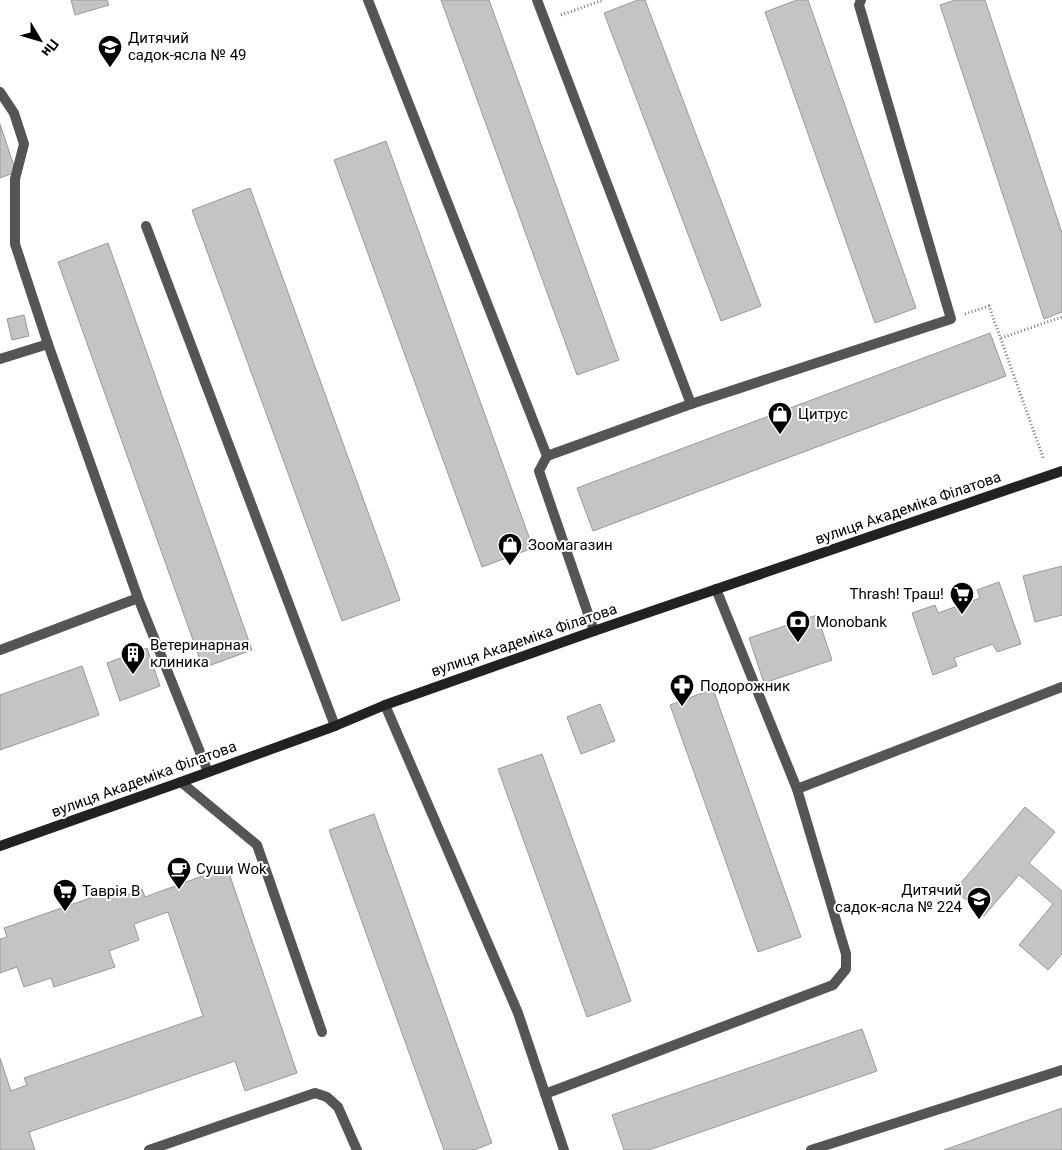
<svg xmlns="http://www.w3.org/2000/svg" width="1062" height="1150" viewBox="0 0 1062 1150" font-family="Roboto,sans-serif">
<rect width="100%" height="100%" fill="#fff"/>
<g fill="#c4c4c4" stroke="#999">
<path d="M71,0H107L109,5L75,15Z"/>
<path d="M441,0H489L619,360L577,375Z"/>
<path d="M638,0H645L761,306L721,321L604,13Z"/>
<path d="M797,0H808L916,308L875,323L765,12Z"/>
<path d="M955,0H985L1062,233V312L1044,319L940,5Z"/>
<path d="M0,124L16,172L0,178Z"/>
<path d="M386,141L533,548L482,567L334,160Z"/>
<path d="M250,188L400,600L342,621L192,210Z"/>
<path d="M108,243L252,650L203,668L58,262Z"/>
<path d="M24,315L29,336L12,340L7,319Z"/>
<path d="M990,333L1006,376L593,531L577,488Z"/>
<path d="M1062,566V615L1035,622L1023,576Z"/>
<path d="M999,582L1021,644L997,652L993,644L954,658L957,666L933,675L912,613L935,605L938,613L980,598L977,590Z"/>
<path d="M817,615L832,660L764,683L749,638Z"/>
<path d="M147,648L160,686L120,701L107,663Z"/>
<path d="M82,666L99,715L0,750V695Z"/>
<path d="M713,689L801,937L758,952L670,705Z"/>
<path d="M600,704L615,741L581,754L567,717Z"/>
<path d="M542,754L631,1001L587,1017L498,769Z"/>
<path d="M1025,807L1055,832L1029,863L1062,891V954L1048,970L1019,945L1053,904L1019,875L984,916L955,890Z"/>
<path d="M374,814L492,1143L474,1150H444L329,830Z"/>
<path d="M227,867L297,1073L245,1091L235,1061L29,1132L35,1150H0V1058L11,1091L27,1085L24,1078L203,1016L168,912L134,924L139,940L109,951L115,967L54,987L51,978L24,987L17,967L0,973V939L7,937L4,928L119,888L122,897L142,889L145,897Z"/>
<path d="M862,1029L877,1071L649,1150H624L612,1115Z"/>
<path d="M1062,1108V1150H944Z"/>
</g>
<g fill="none" stroke-linecap="round" stroke-linejoin="round">
<g stroke="#777" stroke-width="3" stroke-dasharray="1 2.5" stroke-linecap="butt">
<path d="M561,15L603,0"/>
<path d="M965,314L989,306L1044,460"/>
<path d="M1001,338L1062,317"/>
</g>
<g stroke="#555" stroke-width="10">
<path d="M368,0L547,456L539,471L594,631"/>
<path d="M537,0L691,404"/>
<path d="M0,92L14,113L24,144L15,179V244L48,344L138,598L208,772"/>
<path d="M146,226L335,726"/>
<path d="M0,359L48,344"/>
<path d="M547,456L691,404L951,319L859,5L861,0"/>
<path d="M0,650L138,598"/>
<path d="M385,705L518,1013L564,1150"/>
<path d="M181,782L257,845L322,1032"/>
<path d="M797,789L1062,687"/>
<path d="M545,1094L833,985L846,969V954L797,789L716,589"/>
<path d="M149,1150L315,1093L327,1097L338,1107L357,1150"/>
<path d="M811,1150L1062,1070"/>
</g>
<path stroke="#222" stroke-width="10" d="M0,846L181,782L335,726L385,705L594,631L1062,471"/>
</g>
<defs>
<symbol id="school-pin" viewBox="-11 -11 22 30"><path d="M0 17L-7.5 6A9.5 9.5 0 1 1 7.5 6Z" fill="#000" stroke="#fff"/><path d="M0-5L7-2L0 1L-7-2ZM-4 1L0 2.5L4 1V4Q0 6-4 4Z" fill="#fff"/></symbol>
<symbol id="shop-pin" viewBox="-11 -11 22 30"><path d="M0 17L-7.5 6A9.5 9.5 0 1 1 7.5 6Z" fill="#000" stroke="#fff"/><path d="M-5-2.5h2.3a2.7 3.5 0 0 1 5.4 0H5L5.5 6h-11ZM-1.5-2.5h3a1.5 2.3 0 0 0-3 0Z" fill="#fff"/></symbol>
<symbol id="supermarket-pin" viewBox="-11 -11 22 30"><path d="M0 17L-7.5 6A9.5 9.5 0 1 1 7.5 6Z" fill="#000" stroke="#fff"/><path d="M-6-5.5h2.5l.6 2H6L4.5 2H-2.5L-4.4-4H-6ZM-1.5 3.2a1.3 1.3 0 1 0 .1 0ZM3 3.2a1.3 1.3 0 1 0 .1 0Z" fill="#fff"/></symbol>
<symbol id="bank-pin" viewBox="-11 -11 22 30"><path d="M0 17L-7.5 6A9.5 9.5 0 1 1 7.5 6Z" fill="#000" stroke="#fff"/><path d="M-6-4H6V4H-6ZM0-2.3a2.3 2.3 0 1 0 0 4.6a2.3 2.3 0 1 0 0-4.6Z" fill="#fff"/></symbol>
<symbol id="building-pin" viewBox="-11 -11 22 30"><path d="M0 17L-7.5 6A9.5 9.5 0 1 1 7.5 6Z" fill="#000" stroke="#fff"/><path d="M-4-6H4V6H1V3H-1V6H-4ZM-2.5-4.3h1.7v1.8h-1.7ZM.8-4.3h1.7v1.8H.8ZM-2.5-1h1.7V.8h-1.7ZM.8-1h1.7V.8H.8Z" fill="#fff"/></symbol>
<symbol id="pharmacy-pin" viewBox="-11 -11 22 30"><path d="M0 17L-7.5 6A9.5 9.5 0 1 1 7.5 6Z" fill="#000" stroke="#fff"/><path d="M-2-6h4v4h4v4h-4v4h-4v-4h-4v-4h4Z" fill="#fff"/></symbol>
<symbol id="cafe-pin" viewBox="-11 -11 22 30"><path d="M0 17L-7.5 6A9.5 9.5 0 1 1 7.5 6Z" fill="#000" stroke="#fff"/><path d="M-5.5-4.5H6V0H3Q3 3.5 0 3.5H-2.5Q-5.5 3.5-5.5 0ZM3-3.2v2h1.7v-2ZM-6 4.5H4V6H-6Z" fill="#fff"/></symbol>
</defs>
<g fill-rule="evenodd">
<use href="#school-pin" x="96" y="33" width="28" height="38"/>
<use href="#shop-pin" x="766" y="400" width="28" height="38"/>
<use href="#shop-pin" x="496" y="531" width="28" height="38"/>
<use href="#supermarket-pin" x="948" y="580" width="28" height="38"/>
<use href="#bank-pin" x="784" y="608" width="28" height="38"/>
<use href="#building-pin" x="119" y="640" width="28" height="38"/>
<use href="#pharmacy-pin" x="668" y="672" width="28" height="38"/>
<use href="#cafe-pin" x="165" y="855" width="28" height="38"/>
<use href="#supermarket-pin" x="51" y="877" width="28" height="38"/>
<use href="#school-pin" x="965" y="885" width="28" height="38"/>
</g>
<g text-anchor="middle" stroke-width="4" stroke-linejoin="round" paint-order="stroke">
<g font-size="15" fill="#000" stroke="#fff" text-anchor="start">
<text x="128" y="43">Дитячий<tspan x="128" dy="17">садок-ясла № 49</tspan></text>
<text x="798" y="419">Цитрус</text>
<text x="528" y="550">Зоомагазин</text>
<text x="944" y="599" text-anchor="end">Thrash! Траш!</text>
<text x="816" y="627">Monobank</text>
<text x="150" y="650">Ветеринарная<tspan x="150" dy="17">клиника</tspan></text>
<text x="700" y="691">Подорожник</text>
<text x="196" y="874">Суши Wok</text>
<text x="962" y="895" text-anchor="end">Дитячий<tspan x="962" dy="17">садок-ясла № 224</tspan></text>
<text x="82" y="896">Таврія В</text>
</g>
<g font-size="15" fill="#000" stroke="#fff">
<text transform="translate(908 508) rotate(-19)" y="5">вулиця Академіка Філатова</text>
<text transform="translate(524 640) rotate(-19)" y="5">вулиця Академіка Філатова</text>
<text transform="translate(144 779) rotate(-20)" y="5">вулиця Академіка Філатова</text>
</g>
</g>
<g transform="translate(40 40) rotate(128)" stroke="#ffffff" stroke-width="4" paint-order="stroke">
<path d="M0-4L9 19L0 12L-9 19Z" fill="#000000"/>
<text y="-8" font-size="14" font-weight="bold" text-anchor="middle" fill="#000000">Пн</text>
</g>
</svg>
